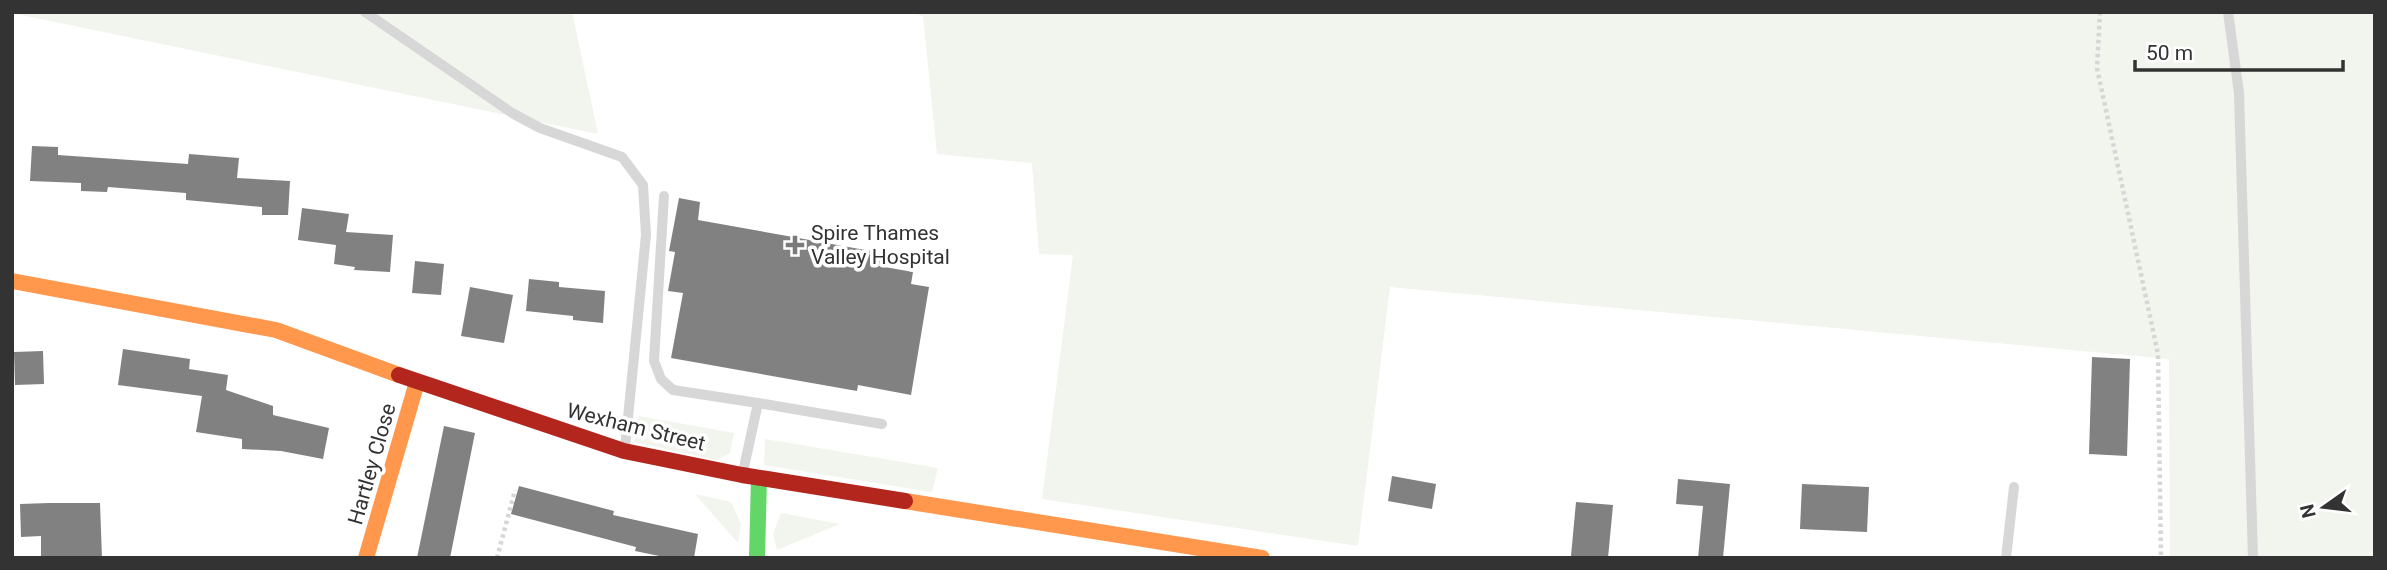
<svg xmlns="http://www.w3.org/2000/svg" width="2387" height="570" viewBox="0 0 2387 570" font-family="Roboto,sans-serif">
<rect width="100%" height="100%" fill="#fff"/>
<g fill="#f1f5ed">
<path d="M572,12L598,134L12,13V12Z"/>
<path d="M907,12H2375V558H2170L2169,359L1390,287L1358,546L1042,499L1073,255L1039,254L1032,163L937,154L923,16Z"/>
<path d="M639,416L734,433L730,453L716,460L634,442Z"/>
<path d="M765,439L938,468L932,492L764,465Z"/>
<path d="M695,494L731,502L741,524L738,543Z"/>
<path d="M781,513L840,524L777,550L773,534Z"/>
</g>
<g fill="#818181">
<path d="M32,146L58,147V155L188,164L189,154L239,158L237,178L290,181L288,215H262V207L186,200V193L108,187L107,192L81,191V183L30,181Z"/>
<path d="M679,198L700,202L698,220L882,253L879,266L913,272L911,284L929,287L911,395L858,385L857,391L671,358L683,293L668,291L675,252L669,251Z"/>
<path d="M302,208L349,214L346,232L393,235L390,272L354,270L355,267L334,264L336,245L298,240Z"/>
<path d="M415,261L444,264L441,295L412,293Z"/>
<path d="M529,279L559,282V287L605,291L603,323L573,320V316L526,311Z"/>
<path d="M470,287L513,295L504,343L461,336Z"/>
<path d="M123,349L190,359L189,369L228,375L226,390L273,406V415L329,428L323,459L281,451L242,449V439L196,432L202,396L118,385Z"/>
<path d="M43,351L44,384L15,385L14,352Z"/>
<path d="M2092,357L2130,359L2127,456L2089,454Z"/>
<path d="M444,426L475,433L450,558H417Z"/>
<path d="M1392,476L1436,484L1432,509L1388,501Z"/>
<path d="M1678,479L1730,484L1723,558H1698L1703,506L1676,504Z"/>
<path d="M1802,484L1869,487L1867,532L1800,529Z"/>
<path d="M519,486L614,511L613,515L698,534L694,558H669L635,551L636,547L511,514Z"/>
<path d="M1576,502L1613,505L1608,558L1571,556Z"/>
<path d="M49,503H100L102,558H41V536L21,537L20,504Z"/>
</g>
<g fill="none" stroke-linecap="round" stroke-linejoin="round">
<g stroke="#d6d6d6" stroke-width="4.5" stroke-dasharray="3.5 3.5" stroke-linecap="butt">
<path d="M2100,12L2097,68L2158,354L2161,558"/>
<path d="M497,558L515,490"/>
</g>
<g stroke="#d7d7d7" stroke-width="10">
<path d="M365,12L512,113L540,128L622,157L643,185L646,235L625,448"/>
<path d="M2228,12L2239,93L2253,558"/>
<path d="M664,196L654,361L661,379L673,390L758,403L743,472"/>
<path d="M758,403L882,424"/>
<path d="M2006,558L2014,487"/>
</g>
<path stroke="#63d668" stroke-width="16" d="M757,558L759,478"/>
<g stroke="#ff974d" stroke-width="16">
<path d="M12,281L276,330L399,375"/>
<path d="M905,501L1262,558"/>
<path d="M366,558L417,382"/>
</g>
<path stroke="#b3261e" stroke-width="16" d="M399,375L624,451L742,475L905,501"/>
</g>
<path fill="#7a7a7a" stroke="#fff" stroke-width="2.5" d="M791.5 234.5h7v7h7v7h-7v7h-7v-7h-7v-7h7z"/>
<g text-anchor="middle" stroke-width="7" stroke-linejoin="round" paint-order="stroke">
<g font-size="21" fill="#333" stroke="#fff" text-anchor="start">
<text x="811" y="240">Spire Thames<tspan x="811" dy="24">Valley Hospital</tspan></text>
</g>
<g font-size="21" fill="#333" stroke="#fff">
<text transform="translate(636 427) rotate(14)" y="7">Wexham Street</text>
<text transform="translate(372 464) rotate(-74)" y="7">Hartley Close</text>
</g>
</g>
<rect width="2387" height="570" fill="none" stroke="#333333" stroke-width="28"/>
<g transform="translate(2324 507) rotate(256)" stroke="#ffffff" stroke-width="5" paint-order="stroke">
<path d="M0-5L12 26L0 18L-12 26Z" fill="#333333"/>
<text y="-10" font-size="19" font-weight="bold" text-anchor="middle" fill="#333333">N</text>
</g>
<path d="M2135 60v10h208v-10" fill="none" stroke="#333333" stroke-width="3.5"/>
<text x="2146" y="60" font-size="21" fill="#333333" stroke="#ffffff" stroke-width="5" paint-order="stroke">50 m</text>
</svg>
